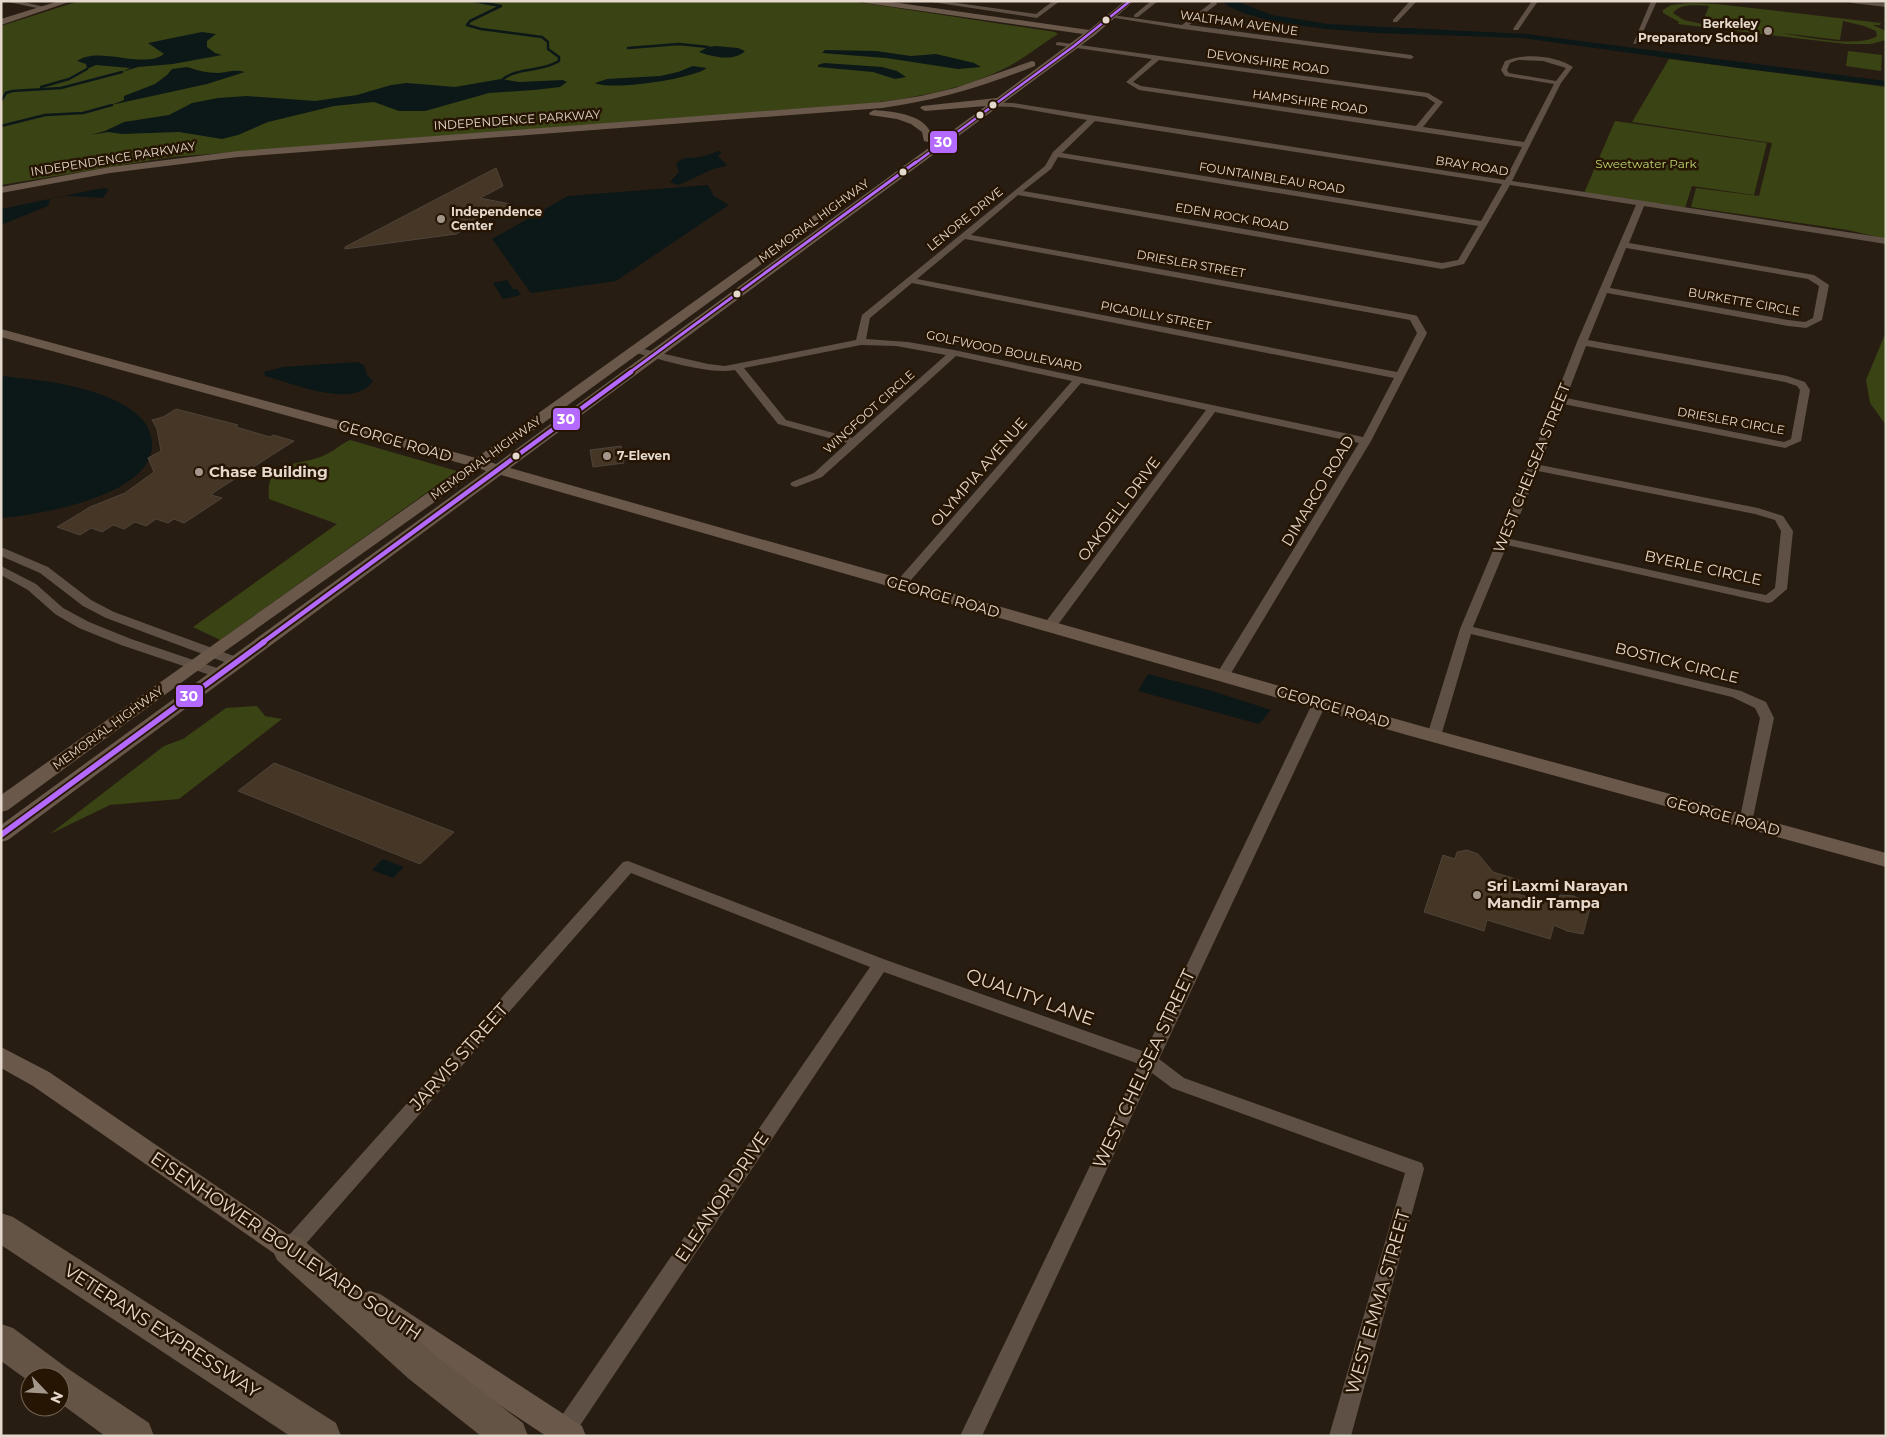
<svg xmlns="http://www.w3.org/2000/svg" width="1887" height="1437" viewBox="0 0 1887 1437" font-family="Montserrat,sans-serif">
<rect width="100%" height="100%" fill="#281d12"/>
<g fill="#3a4314" fill-rule="evenodd">
<path d="M79,1H851L1055,32L1058,34C1039,46 1020,62 999,71C959,90 916,97 873,103L171,157L1,185V26Z"/>
<path d="M1690,3L1717,4L1881,23L1880,25H1873L1886,31V40L1871,44H1846L1678,24L1679,22L1663,13V10L1671,5ZM1709,6L1702,24L1684,20L1673,13C1679,3 1699,5 1709,6ZM1843,21L1864,26L1876,31L1877,36C1860,48 1803,37 1782,33L1840,40Z"/>
<path d="M1848,51L1882,55L1881,71L1846,66Z"/>
<path d="M1669,59L1886,87V239L1848,230L1691,207L1696,188L1759,196L1772,143L1632,122Z"/>
<path d="M1615,121L1767,143L1754,195L1692,186L1685,208L1584,193Z"/>
<path d="M1886,332V425L1870,403L1866,380Z"/>
<path d="M350,440L457,471L220,640L193,627L337,524L269,499C265,459 295,467 323,456C331,453 341,444 350,440Z"/>
<path d="M257,706L265,716L282,719L179,799L110,805L50,834L164,746L183,739L226,708Z"/>
</g>
<g fill="#0c1818">
<path d="M1222,1H1236L1272,15L1328,24L1527,34L1886,81V86L1739,68L1523,38L1376,33L1326,29L1275,22L1246,14L1228,6Z"/>
<path d="M202,32L216,34L207,41V47L215,53L222,55L173,64L138,67L122,72L130,68L96,65L87,69L86,64L77,61C99,45 142,70 164,54L148,43Z"/>
<path d="M715,46L738,48L745,51C734,62 712,57 699,52L708,47Z"/>
<path d="M825,50L876,51L911,56L936,54L974,63L981,67L958,69L886,58L822,53Z"/>
<path d="M824,63L882,67L897,71L906,77L895,79L873,72L818,67V65Z"/>
<path d="M693,66L707,68C693,79 610,91 595,83L607,79L660,76L678,72Z"/>
<path d="M187,67C196,70 207,73 218,73C228,72 235,69 245,72L207,84L111,105L124,100V96L155,84L167,75L172,69Z"/>
<path d="M501,79L519,82L563,80L567,82L560,87L534,90L489,93L425,111H399L374,102L334,106L268,122L238,135L222,139L179,132L122,134L108,132L91,135L105,131L124,122L169,115L192,103L218,98L247,96L315,101L357,95L391,85L407,83L455,87Z"/>
<path d="M718,151L722,152L718,156L727,165L726,166L713,169L679,185L670,182L679,172L676,164C683,155 690,159 699,157C705,156 712,153 718,151Z"/>
<path d="M708,185L714,196L729,205L616,281L531,293L492,239L568,196Z"/>
<path d="M102,188L109,189L103,198L66,196L50,199L48,206L1,225V209Z"/>
<path d="M507,280L513,289H517L521,295L503,299L493,283Z"/>
<path d="M357,362L364,365L367,375L373,381C354,410 292,383 265,376L264,372L283,367Z"/>
<path d="M1,376C42,380 111,387 141,418C148,425 152,435 152,445C152,496 39,515 1,518Z"/>
<path d="M1148,674L1209,690L1271,710L1259,724L1138,691Z"/>
<path d="M383,859L404,867L393,878L372,870Z"/>
</g>
<g fill="none" stroke-linecap="round" stroke-linejoin="round">
<g stroke="#0c1818" stroke-width="2.5">
<path d="M473,1L501,6L470,21L467,25L481,29L542,37L548,42V49L559,57V61C542,72 519,67 503,79"/>
<path d="M628,48L679,44L708,47"/>
<path d="M41,87L69,79L87,69"/>
<path d="M1,101L6,93L12,91L61,88L122,72"/>
<path d="M1,126L45,115L83,113L112,105"/>
</g>
</g>
<g fill="#453626" stroke="#4d443b">
<path d="M496,168L503,186L480,198L510,204L456,234L345,249V247Z"/>
<path d="M176,409L238,425L236,427L270,437L273,435L294,441L216,491L211,495L222,498L184,523L174,519L168,523L156,519L146,526L135,522L124,529L113,525L102,532L91,528L80,535L57,527L90,507L125,493L154,472L148,458L161,451L157,429L152,420L163,417Z"/>
<path d="M621,446L624,463L593,467L590,450Z"/>
<path d="M274,763L454,832L420,864L238,791Z"/>
<path d="M1467,850L1478,854L1493,872L1519,880L1515,893L1557,906L1560,895L1574,896L1591,904L1583,934L1567,931L1554,925L1550,939L1487,920L1484,931L1424,912L1443,855L1455,859L1457,852Z"/>
</g>
<g fill="none" stroke-linecap="round" stroke-linejoin="round">
<g fill="#5e5044" fill-rule="evenodd">
<path d="M4,1H19L49,8L46,10Z"/>
<path d="M925,1H943L1036,14L1053,1H1060L1037,18Z"/>
<path d="M1151,1H1158L1138,17H1134V15Z"/>
<path d="M1210,1H1216L1217,4L1189,25L1411,55L1414,57L1411,59L1183,29L1109,17L1112,15L1182,25L1211,3Z"/>
<path d="M1410,1H1417L1397,22H1393V20Z"/>
<path d="M1532,1H1538L1518,30H1514L1513,29Z"/>
<path d="M1651,1H1657L1638,43L1633,44Z"/>
<path d="M1849,1L1886,3V7L1852,3Z"/>
<path d="M1058,42L1428,93L1443,102L1423,127L1524,142L1554,84L1505,76L1501,70L1505,61C1524,53 1555,55 1573,67L1561,83L1512,181L1886,238V244L1644,206L1629,243L1814,275L1829,285L1822,320L1806,328L1788,326L1607,293L1588,340L1787,376L1805,382L1810,390L1801,441L1785,448L1563,404L1540,465L1758,508L1783,516L1793,531L1787,589L1772,602L1768,603L1507,545L1473,627L1741,691L1766,702L1774,718L1751,827H1741L1739,823L1760,718L1755,708L1732,697L1471,634L1441,736L1439,739H1429L1427,736L1460,629L1528,467L1577,342L1636,205L1510,185L1464,264L1442,269L1018,195L971,235L1414,315L1417,316L1427,333L1371,441L1230,675L1223,679L1216,675L1359,443L1215,412L1054,630L1049,631L1043,627L1044,624L1206,410L1081,383L905,587H897L895,584L897,581L1072,381L956,356L822,477L796,487L792,486L790,484L792,482L814,473L847,443L778,424L735,370C708,375 660,359 632,352V348L635,347L708,364L725,366L856,340L862,315L1045,166L1053,152L1087,120L1013,107L982,106V102H985L1013,103L1505,180L1522,147L1139,90L1126,82L1152,59L1056,45V43ZM1159,60L1426,97L1435,103L1416,126L1141,86L1133,82ZM1518,60L1543,61L1566,68L1556,81L1509,73L1507,70L1510,63ZM1095,121L1502,184L1481,221L1062,153ZM1058,157L1478,226L1458,260L1442,263L1023,191L1051,169ZM965,239L1410,320L1417,333L1397,372L917,279ZM1626,248L1808,279L1819,286L1813,318L1805,322L1788,320L1610,288ZM912,283L1394,378L1363,437L954,350L908,342L866,339L870,318ZM861,345L896,346L946,355L852,438L786,420L744,368ZM1586,346L1785,382L1797,386L1800,390L1791,439L1784,442L1566,398ZM1538,471L1755,514L1775,520L1781,531L1775,588L1766,595L1745,591L1510,539Z"/>
<path d="M1,547L48,567L91,600L114,612L242,659L244,662L237,666L232,665L106,618L83,606L40,573L1,556Z"/>
<path d="M1,566L36,584L63,608L89,622L131,639L226,671L228,674L226,677H216L121,645L79,628L55,614L28,590L1,575Z"/>
<path d="M1319,700L1326,704L1159,1059L1184,1078L1422,1163L1424,1169L1351,1436H1329L1405,1173L1172,1088L1152,1073L982,1436H960L1139,1064L884,972L573,1436H555L553,1431L556,1424L870,967L631,873L296,1255L289,1258L282,1255L279,1249L282,1243L623,862L628,861L886,960L1145,1052L1312,704Z"/>
</g>
<g fill="#6a594b" fill-rule="evenodd">
<path d="M59,1H72L1,25V19Z"/>
<path d="M862,1H885L1089,30L1125,1H1134L1095,35L510,468L1421,726L1886,853V867L1407,735L501,475L8,840L1,842V825L486,471L481,469L200,669L8,810L1,812V795L467,465L1,337V329L476,458L855,186H863L865,188L863,190L490,462L496,464L986,106L925,111L920,108L922,106L997,98L1083,34L866,3Z"/>
<path d="M1032,61L1035,62V66C985,86 935,101 882,108L238,157L110,173L1,193V187L110,167L238,151L882,102L921,96L955,88Z"/>
<path d="M874,110C895,112 928,114 933,139L928,142L924,141L922,132L911,124L897,119L870,115L869,113Z"/>
<path d="M1,1047L49,1072L306,1247L310,1255L306,1263L297,1267L288,1263L33,1086L1,1068Z"/>
<path d="M370,1291L380,1294L582,1426L586,1436H546L360,1312L356,1303L360,1294Z"/>
</g>
<g fill="#645446" fill-rule="evenodd">
<path d="M1,1213L13,1217L336,1423L341,1436H290L1,1245Z"/>
<path d="M289,1234L301,1238L435,1355L523,1423L528,1436H481L409,1379L277,1260L272,1249L277,1238Z"/>
<path d="M1,1324L13,1328L67,1368L149,1423L154,1436H105L60,1403V1377H30V1382L1,1361Z"/>
</g>
<defs>
<path id="bus-1-far3" d="M914,164L1074,46L1130,1"/>
<path id="bus-1-far2" d="M629,373L916,162"/>
<path id="bus-1-far1" d="M262,643L631,372"/>
<path id="bus-1" d="M1,835L264,642"/>
</defs>
<use href="#bus-1-far3" stroke="#261502" stroke-width="4.5"/>
<use href="#bus-1-far2" stroke="#261502" stroke-width="5.5"/>
<use href="#bus-1-far1" stroke="#261502" stroke-width="8"/>
<use href="#bus-1" stroke="#261502" stroke-width="9"/>
<use href="#bus-1-far3" stroke="#b469ff" stroke-width="2.5"/>
<use href="#bus-1-far2" stroke="#b469ff" stroke-width="3"/>
<use href="#bus-1-far1" stroke="#b469ff" stroke-width="4.5"/>
<use href="#bus-1" stroke="#b469ff" stroke-width="5.5"/>
</g>
<g fill="#e5d8cc" stroke="#261502" stroke-width="2">
<circle cx="1106" cy="20" r="4.5"/>
<circle cx="993" cy="105" r="4.5"/>
<circle cx="980" cy="115" r="4.5"/>
<circle cx="903" cy="172" r="4.5"/>
<circle cx="737" cy="294" r="4.5"/>
<circle cx="516" cy="456" r="4.5"/>
</g>
<g fill="#a3978b" stroke="#261502" stroke-width="2">
<circle cx="1768" cy="31" r="5"/>
<circle cx="441" cy="219" r="5"/>
<circle cx="607" cy="456" r="5"/>
<circle cx="199" cy="472" r="5"/>
<circle cx="1477" cy="895" r="5"/>
</g>
<g text-anchor="middle" stroke-width="5" stroke-linejoin="round" paint-order="stroke">
<g font-size="12" fill="#e5d8cc" stroke="#261502">
<text transform="translate(1239 23) rotate(8)" y="4">WALTHAM AVENUE</text>
<text transform="translate(1268 62) rotate(8)" y="4">DEVONSHIRE ROAD</text>
<text transform="translate(1310 102) rotate(8)" y="4">HAMPSHIRE ROAD</text>
<text transform="translate(517 120) rotate(-4)" y="4">INDEPENDENCE PARKWAY</text>
<text transform="translate(113 159) rotate(-9)" y="4">INDEPENDENCE PARKWAY</text>
<text transform="translate(1472 166) rotate(9)" y="4">BRAY ROAD</text>
<text transform="translate(1272 178) rotate(9)" y="4">FOUNTAINBLEAU ROAD</text>
<text transform="translate(1232 217) rotate(10)" y="4">EDEN ROCK ROAD</text>
<text transform="translate(965 219) rotate(-39)" y="4">LENORE DRIVE</text>
<text transform="translate(814 221) rotate(-36)" y="4">MEMORIAL HIGHWAY</text>
<text transform="translate(1191 264) rotate(10)" y="4">DRIESLER STREET</text>
<text transform="translate(1744 302) rotate(10)" y="4">BURKETTE CIRCLE</text>
<text transform="translate(1156 316) rotate(11)" y="4">PICADILLY STREET</text>
<text transform="translate(1004 351) rotate(12)" y="4">GOLFWOOD BOULEVARD</text>
<text transform="translate(869 412) rotate(-42)" y="4">WINGFOOT CIRCLE</text>
<text transform="translate(1731 421) rotate(10)" y="4">DRIESLER CIRCLE</text>
<text transform="translate(486 458) rotate(-36)" y="4">MEMORIAL HIGHWAY</text>
<text transform="translate(108 728) rotate(-36)" y="4">MEMORIAL HIGHWAY</text>
</g>
<g font-size="12" font-weight="bold" fill="#e5d8cc" stroke="#261502" text-anchor="start">
<text x="1758" y="28" text-anchor="end">Berkeley<tspan x="1758" dy="14">Preparatory School</tspan></text>
<text x="451" y="216">Independence<tspan x="451" dy="14">Center</tspan></text>
<text x="617" y="460">7-Eleven</text>
</g>
<g font-size="12" fill="#bad470" stroke="#261502">
<text x="1646" y="168">Sweetwater Park</text>
</g>
<g font-size="15" fill="#e5d8cc" stroke="#261502">
<text transform="translate(395 441) rotate(16)" y="5">GEORGE ROAD</text>
<text transform="translate(1532 468) rotate(-68)" y="5">WEST CHELSEA STREET</text>
<text transform="translate(979 472) rotate(-49)" y="5">OLYMPIA AVENUE</text>
<text transform="translate(1318 491) rotate(-59)" y="5">DIMARCO ROAD</text>
<text transform="translate(1119 509) rotate(-53)" y="5">OAKDELL DRIVE</text>
<text transform="translate(1703 568) rotate(12)" y="5">BYERLE CIRCLE</text>
<text transform="translate(943 597) rotate(16)" y="5">GEORGE ROAD</text>
<text transform="translate(1677 663) rotate(14)" y="5">BOSTICK CIRCLE</text>
<text transform="translate(1333 707) rotate(16)" y="5">GEORGE ROAD</text>
<text transform="translate(1723 816) rotate(15)" y="5">GEORGE ROAD</text>
</g>
<g font-size="15" font-weight="bold" fill="#e5d8cc" stroke="#261502" text-anchor="start">
<text x="209" y="477">Chase Building</text>
<text x="1487" y="891">Sri Laxmi Narayan<tspan x="1487" dy="17">Mandir Tampa</tspan></text>
</g>
<g font-size="18" fill="#e5d8cc" stroke="#261502">
<text transform="translate(1030 997) rotate(20)" y="6">QUALITY LANE</text>
<text transform="translate(459 1057) rotate(-48)" y="6">JARVIS STREET</text>
<text transform="translate(1144 1069) rotate(-65)" y="6">WEST CHELSEA STREET</text>
<text transform="translate(722 1197) rotate(-56)" y="6">ELEANOR DRIVE</text>
<text transform="translate(286 1246) rotate(34)" y="6">EISENHOWER BOULEVARD SOUTH</text>
<text transform="translate(1378 1302) rotate(-74)" y="6">WEST EMMA STREET</text>
<text transform="translate(162 1331) rotate(33)" y="6">VETERANS EXPRESSWAY</text>
</g>
</g>
<g stroke="#261502" stroke-width="2">
<rect x="929" y="130" width="29" height="24" rx="5" fill="#b469ff"/>
<rect x="552" y="407" width="29" height="24" rx="5" fill="#b469ff"/>
<rect x="175" y="684" width="29" height="24" rx="5" fill="#b469ff"/>
</g>
<g font-size="14" text-anchor="middle" font-weight="bold" fill="#fff">
<text x="943" y="147">30</text>
<text x="566" y="424">30</text>
<text x="189" y="701">30</text>
</g>
<rect width="1887" height="1437" fill="none" stroke="#e5d8cc" stroke-width="5"/>
<g transform="translate(45 1392) rotate(115)"><circle r="24" fill="#261502" stroke="#726353"/>
<path d="M0-4L9 19L0 12L-9 19Z" fill="#a3978b"/>
<text y="-8" font-size="14" font-weight="bold" text-anchor="middle" fill="#e5d8cc">N</text>
</g>
</svg>
